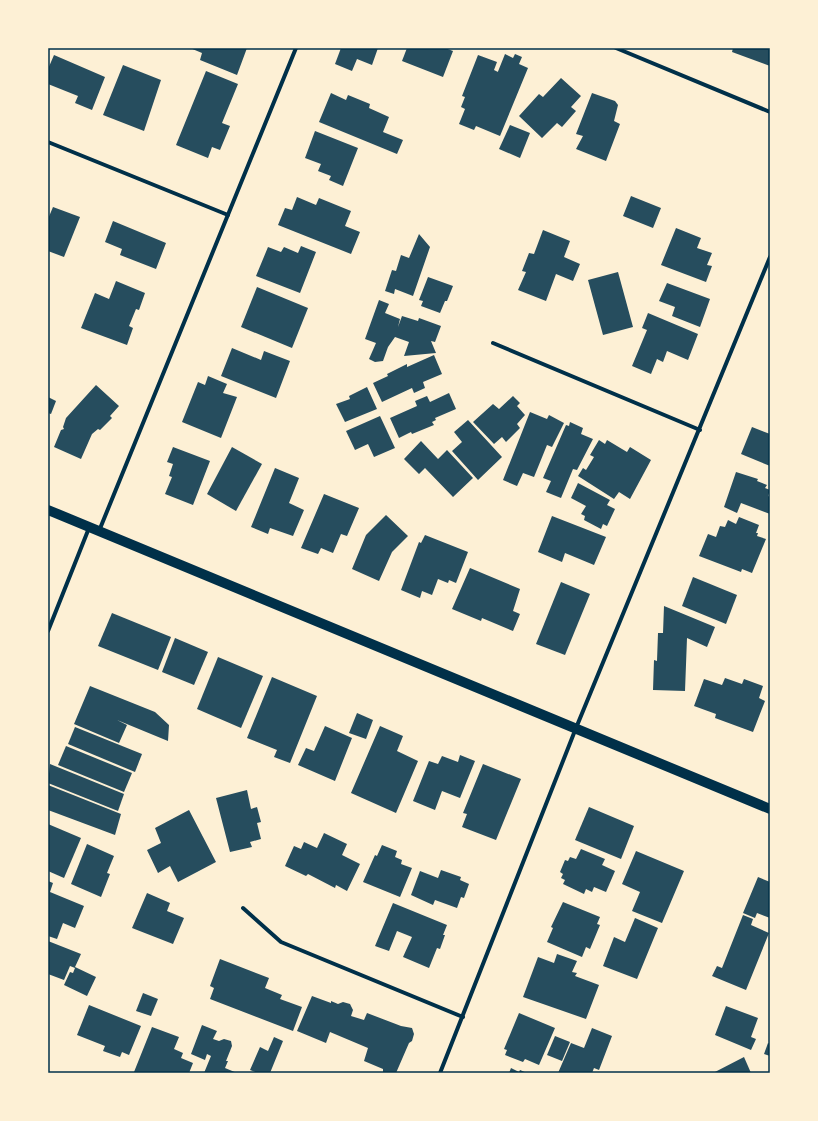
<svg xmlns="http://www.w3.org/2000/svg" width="818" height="1121" viewBox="0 0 818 1121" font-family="'Public Sans',sans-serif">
<rect width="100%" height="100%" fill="#fdf0d5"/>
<g fill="#264d5e">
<path d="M190,48H247L237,75L200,60L202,53Z"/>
<path d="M341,48L343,49L378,48L372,65L357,59L352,71L335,64Z"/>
<path d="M407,48H445L453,51L443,77L402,61Z"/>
<path d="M733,48H770V66L732,52Z"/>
<path d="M505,54L513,58L515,54L522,57L519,64L528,68L500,136L476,126L474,130L459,124L465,109L461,107L465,97L462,96L478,55L497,62L494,70L498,72L495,79Z"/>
<path d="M54,55L105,77L92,110L75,103L78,96L48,84V69Z"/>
<path d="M123,65L161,80L144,131L103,115Z"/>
<path d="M206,71L238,84L222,123L230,126L220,150L212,147L208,158L176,145Z"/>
<path d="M561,78L581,96L571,107L576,111L562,127L557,123L542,138L519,116L539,94L543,97Z"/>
<path d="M331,93L346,100L348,95L370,104L369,108L389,117L383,132L403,140L397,154L319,122Z"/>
<path d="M592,93L615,101L618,105L614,121L620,124L606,161L576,149L583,136L576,134Z"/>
<path d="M510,125L530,133L520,158L499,149Z"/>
<path d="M315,131L358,148L343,186L329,180L331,176L318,171L321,164L305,158Z"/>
<path d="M631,196L661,208L653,228L623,216Z"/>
<path d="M297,197L316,205L319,198L351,211L345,226L360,232L351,254L278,225L285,208L292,210Z"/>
<path d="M53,207L80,217L64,257L48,251V219Z"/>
<path d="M113,221L166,243L156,269L120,255L122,249L105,242Z"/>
<path d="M676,228L701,238L697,248L712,253L707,265L712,266L706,282L661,265Z"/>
<path d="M543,230L570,241L564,257L580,264L573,281L556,274L546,301L518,290L526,272L522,271L529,253L534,254Z"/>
<path d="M419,234L430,247L413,296L395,289L394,294L385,291L392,270L396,271L401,255L409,258Z"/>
<path d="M301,246L316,252L300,293L256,276L268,247L281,252L284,247L298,253Z"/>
<path d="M618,272L633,327L603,335L588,280Z"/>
<path d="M428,277L453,286L447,301H445L440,313L421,306L423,301L419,300Z"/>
<path d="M116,281L145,293L139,310L136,309L129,326L133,328L127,345L81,328L95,293L109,299Z"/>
<path d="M667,283L710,299L700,327L672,316L675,307L659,301Z"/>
<path d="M257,287L308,308L292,348L241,327Z"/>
<path d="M379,300L389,304L385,313L400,319L398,327L402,316L418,321L419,318L441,326L435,342L431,341L436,353L404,356L409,342L395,337L388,347L383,361L375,362L369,359L376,343L365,339Z"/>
<path d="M648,313L698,334L688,360L667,351L663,362L657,359L651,374L632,366L647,330L642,328Z"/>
<path d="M232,348L261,360L264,351L290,361L276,398L221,376Z"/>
<path d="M434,355L442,374L423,382L425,388L414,393L412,388L382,402L373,383L388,376L387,374L407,364V367Z"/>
<path d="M208,376L227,384L223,393L237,397L221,438L182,422L198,382L205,385Z"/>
<path d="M96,385L119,406L110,416L112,418L100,430L98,429L92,434L81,459L54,447L61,430L64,429L63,427L66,418Z"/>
<path d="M367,387L377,409L345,422L336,404L350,399L349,396Z"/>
<path d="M449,393L456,409L435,418L436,420L432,422L434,425L412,434L411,432L399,438L390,418L417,406L415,401L427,396L430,402Z"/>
<path d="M513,396L520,403L517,406L525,415L517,424L520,428L506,442L502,437L494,444L473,422L493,404L499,409Z"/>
<path d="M48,397L56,401L51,414L48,413Z"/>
<path d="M530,412L547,419L549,415L564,423L552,447L547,445L534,477L523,473L517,486L503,480Z"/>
<path d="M380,416L395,448L374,457L368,444L355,450L346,431Z"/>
<path d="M468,420L502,457L478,480L452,451L462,442L454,432Z"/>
<path d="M570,422L583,428L581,434L593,439L577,470L573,469L561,498L546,492L551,481L543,478L566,425L569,426Z"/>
<path d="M752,427L770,434V466L741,454Z"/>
<path d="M599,440L605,444L607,440L627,452L630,447L651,460L630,499L619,492L614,499L578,476L583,468L586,470L594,457L590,455Z"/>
<path d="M421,441L438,459L447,450L473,478L453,497L425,468L419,474L404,459Z"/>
<path d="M173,447L210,461L193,505L165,494L172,477L169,476L173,464L167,462Z"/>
<path d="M232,447L262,464L236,511L207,494Z"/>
<path d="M275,468L299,478L289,503L304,510L293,536L270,528L268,534L251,527Z"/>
<path d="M736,472L758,479L757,481L767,485L765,488L770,490L768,496L770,497V514L741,503L737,513L724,507Z"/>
<path d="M578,483L610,500L607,505L615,509L607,526L603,524L601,529L584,520L585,516L581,514L586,506L571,498Z"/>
<path d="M324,494L359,508L347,536L341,534L333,553L321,548L318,554L301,548Z"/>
<path d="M386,515L408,536L392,552L379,581L352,569L366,535Z"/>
<path d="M552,516L606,537L594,565L565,553L562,562L538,552Z"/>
<path d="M739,517L759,525L756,533H758L757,536L766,539L752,573L742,569L741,572L699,556L708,534L716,537L720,526L725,527L728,520L736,524Z"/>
<path d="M425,535L468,552L456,583L449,580L448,583L438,579L432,595L422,591L420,598L401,590L419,542L421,543Z"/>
<path d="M470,568L520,589L513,611L520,614L513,631L482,618L481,621L452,609Z"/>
<path d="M693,577L737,595L726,624L682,606Z"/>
<path d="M561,582L590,594L565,655L536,644Z"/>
<path d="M664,606L715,627L707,647L687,638L685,691L653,690L654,660L657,661L658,633H663Z"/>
<path d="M112,613L171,637L158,670L98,646Z"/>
<path d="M175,638L208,652L194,685L162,672Z"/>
<path d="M218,657L263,676L241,728L197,709Z"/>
<path d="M272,677L317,696L290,763L274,757L277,750L247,738Z"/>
<path d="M725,678L742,684L744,679L763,686L759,698L765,701L753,732L715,718L716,714L694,706L704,679L722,685Z"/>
<path d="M90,686L155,712L169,725L168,741L117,720L127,725L119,743L74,724Z"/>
<path d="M357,713L373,720L366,739L349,733Z"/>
<path d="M325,726L352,738L335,781L298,765L306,748L314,751Z"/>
<path d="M380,726L403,736L397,751L418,761L396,813L351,793Z"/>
<path d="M75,727L142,754L135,772L68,744Z"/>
<path d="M66,746L132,773L124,792L58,765Z"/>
<path d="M460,755L475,761L460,798L442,791L435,810L413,801L429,761L438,764L442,756L458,762Z"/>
<path d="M50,764L124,794L118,811L48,783Z"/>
<path d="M483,764L521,779L496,840L462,827L467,814L463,813Z"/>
<path d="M48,785L121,814L115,835L48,810Z"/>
<path d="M247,790L251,809L257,807L261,822L257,823L261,839L250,842L252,847L230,852L216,798Z"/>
<path d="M589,807L634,826L621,859L575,840Z"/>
<path d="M189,810L216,862L178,882L170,866L158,873L147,850L161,843L155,828Z"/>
<path d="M48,824L81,838L64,878L48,871Z"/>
<path d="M324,833L347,844L342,855L360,864L347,891L336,885L335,888L308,874L306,876L285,866L294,846L301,849L304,842L317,848Z"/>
<path d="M87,844L114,856L107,873L110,874L101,897L71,884Z"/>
<path d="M382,845L397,851L395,857L402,860L401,864L412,868L400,897L363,882L375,855L377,856Z"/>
<path d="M581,849L605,859L602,865L615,871L606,892L594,887L592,892L586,889L584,894L563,884L565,880L561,878L563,874L560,872L565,860L568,861L570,857L576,859Z"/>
<path d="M636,851L684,871L662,923L632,911L640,892L622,884Z"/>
<path d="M441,870L461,877L460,880L469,884L464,898L461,897L457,908L435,900L433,905L411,895L420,871L438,878Z"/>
<path d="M758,877L770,882V918L757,913L755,918L743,913Z"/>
<path d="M48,881L53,883L50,892L84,906L75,928L63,923L57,939L48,936Z"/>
<path d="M147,893L170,903L167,911L184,918L173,944L132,928Z"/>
<path d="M563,902L600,917L597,924L600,925L590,949L586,947L582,957L547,942L553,928L551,927Z"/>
<path d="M393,903L447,925L443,935H445L440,949L437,948L429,968L403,957L412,937L397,931L389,951L375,946Z"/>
<path d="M743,915L753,919L751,925L769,933L746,990L712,976L717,966L722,968Z"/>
<path d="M635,918L658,928L637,979L603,966L614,937L625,942Z"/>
<path d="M48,941L81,954L75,967L96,977L87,996L64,985L70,972L73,973L75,968L70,966L64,980L48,974Z"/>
<path d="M557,954L577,961L572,972L577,973L575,976L599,985L586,1019L523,997L538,957L554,963Z"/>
<path d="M220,959L269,978L265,988L282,995L280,999L302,1007L293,1031L210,999L214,988L210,986Z"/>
<path d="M143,993L158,999L151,1016L136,1011Z"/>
<path d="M312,996L331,1003V1001L338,1004L343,1002L350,1004L353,1010L351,1016L364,1020L367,1013L401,1026L412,1028L414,1034L412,1041L409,1043L396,1073H386L383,1072V1069L364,1061L368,1048L330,1032L326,1043L297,1031Z"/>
<path d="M89,1005L141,1026L129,1055L122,1052L120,1057L103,1051L105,1046L77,1035Z"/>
<path d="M726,1006L758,1018L751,1037L756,1039L751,1050L715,1035Z"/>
<path d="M519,1013L555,1028L539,1065L525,1059L523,1062L505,1055L507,1050L504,1049Z"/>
<path d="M202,1025L217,1031L213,1039L219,1041L224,1039L231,1041L232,1046L226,1061H228L225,1068L237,1073H204L211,1056L207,1054L205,1060L191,1054Z"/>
<path d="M152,1027L179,1037L174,1049L183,1053L181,1058L193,1063L189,1073L134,1072Z"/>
<path d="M592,1028L612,1036L599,1070L594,1068L592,1073H558L571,1043L584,1048Z"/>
<path d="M555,1036L570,1042L562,1061L547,1055Z"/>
<path d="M274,1037L283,1041L270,1073H258L250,1070L260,1047L268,1051Z"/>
<path d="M768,1043L770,1044V1056L764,1054Z"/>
<path d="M744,1057L751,1073H713Z"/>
<path d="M511,1068L519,1072L520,1070L527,1073H509Z"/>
</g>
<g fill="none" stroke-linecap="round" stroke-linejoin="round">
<g stroke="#003049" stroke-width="4">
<path d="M616,48L770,112"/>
<path d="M48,142L228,215"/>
<path d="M493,343L700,430"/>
<path d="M99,531L296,48"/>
<path d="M48,631L89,528"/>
<path d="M243,908L281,942L463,1017"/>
<path d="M440,1073L576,728L770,257"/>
</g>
<path stroke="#003049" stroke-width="10" d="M48,510L770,809"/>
</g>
<rect width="818" height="1121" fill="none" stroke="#fdf0d5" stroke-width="98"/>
<rect x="49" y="49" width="720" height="1023" fill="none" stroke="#003049" stroke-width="1.5"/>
</svg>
